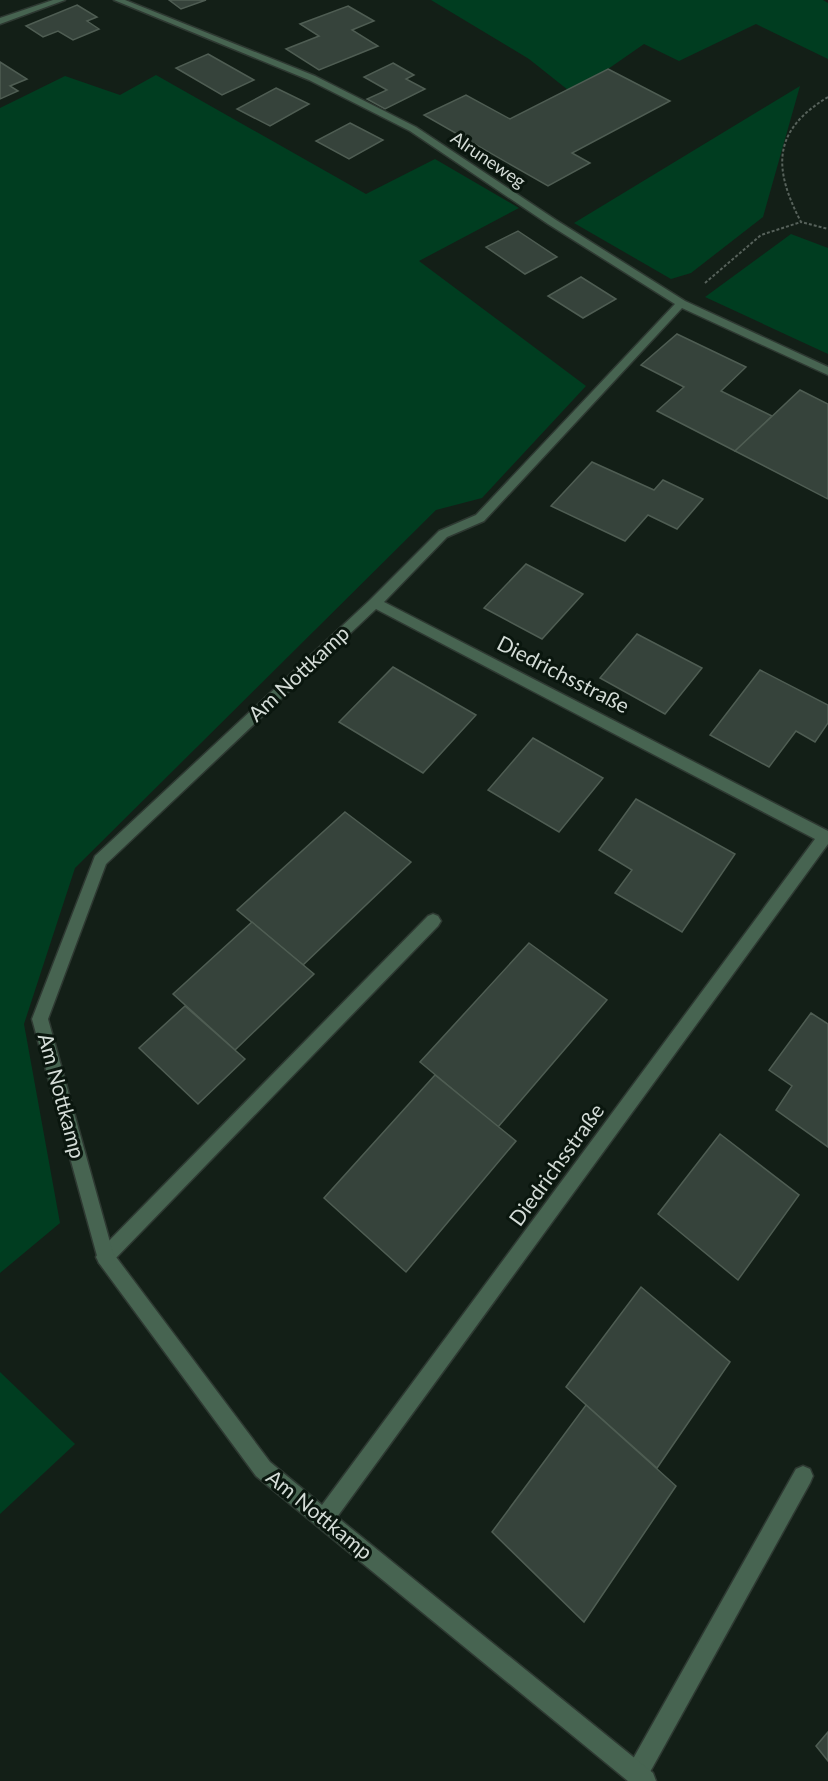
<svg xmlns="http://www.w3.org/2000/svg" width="828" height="1781" viewBox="0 0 828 1781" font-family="Lato,sans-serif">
<rect width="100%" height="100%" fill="#131f17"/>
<g fill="#003d20">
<path d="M431,0H823L828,3V59L756,24L679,61L644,44L608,69L568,90L529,59Z"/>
<path d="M156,75L366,194L435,159L519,208L419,261L586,386L482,498L436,510L75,868L24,1024L60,1223L0,1273V108L65,76L120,95Z"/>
<path d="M800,86L763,217L691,273L671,279L574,223Z"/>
<path d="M791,234L828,248V354L705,297Z"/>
<path d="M0,1372L75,1444L0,1514Z"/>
</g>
<g fill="#36433b" stroke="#4f5d53" stroke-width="1.5">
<path d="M169,0H206L181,9Z"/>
<path d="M77,5L97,17L87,21L99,29L73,40L58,31L43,37L26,26Z"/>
<path d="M348,6L374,21L352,30L378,46L319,70L286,49L319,36L300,24Z"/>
<path d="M208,54L254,80L222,95L176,68Z"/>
<path d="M0,62L27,79L10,86L18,91L0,99Z"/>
<path d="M393,63L414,75L406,79L425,89L385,109L367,99L387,90L364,77Z"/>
<path d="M608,69L670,101L572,153L590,163L548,186L424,115L466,95L510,119Z"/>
<path d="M276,88L309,104L270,126L237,109Z"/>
<path d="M350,123L383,140L349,159L316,141Z"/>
<path d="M518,231L557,257L525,274L486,247Z"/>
<path d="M581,277L616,299L583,318L548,296Z"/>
<path d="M677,334L746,367L721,391L772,416L735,451L657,411L684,387L641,365Z"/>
<path d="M800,390L828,404V499L735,451Z"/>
<path d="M592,462L654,490L663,480L703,499L677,529L648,515L625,541L551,506Z"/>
<path d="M526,564L583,594L542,639L484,608Z"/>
<path d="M637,634L702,668L665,714L600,678Z"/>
<path d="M393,667L476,715L423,773L339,722Z"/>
<path d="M760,670L828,705V723L815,742L796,731L769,767L710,735Z"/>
<path d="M533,738L603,778L559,832L488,790Z"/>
<path d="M636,799L735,854L682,932L615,893L632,870L599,850Z"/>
<path d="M345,812L411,862L303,965L237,910Z"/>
<path d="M252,922L314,974L235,1050L173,994Z"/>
<path d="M529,943L607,1000L498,1127L420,1062Z"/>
<path d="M185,1006L245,1059L198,1104L139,1048Z"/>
<path d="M811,1013L828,1024V1147L776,1110L792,1086L769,1070Z"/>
<path d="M435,1075L516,1141L406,1272L324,1198Z"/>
<path d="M720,1134L799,1195L738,1280L658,1214Z"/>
<path d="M641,1287L730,1362L657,1468L566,1387Z"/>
<path d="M586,1405L676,1486L584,1622L492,1532Z"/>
<path d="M828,1732V1761L816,1746Z"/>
</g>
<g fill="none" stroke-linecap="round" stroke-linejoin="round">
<defs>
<g id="lane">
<path d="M433,914L438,916L441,921L438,926L111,1263L105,1266L99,1263L96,1257L99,1251L428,916Z"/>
<path d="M803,1466L810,1469L813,1476L810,1483L645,1781H629L626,1774L629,1766L796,1469Z"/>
</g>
<g id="street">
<path d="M53,0H65L0,24V18Z"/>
<path d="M114,0H125L315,76L416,127L556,220L685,301L828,367V375L682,308L484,521L447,537L384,602L828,831V844L337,1517L653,1773L656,1781H628L256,1476L99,1263L32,1019L95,856L370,600L439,531L476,515L675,304L548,224L410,131L309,80ZM376,609L815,839L322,1505L270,1462L113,1253L48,1019L106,864Z"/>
</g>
</defs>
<use href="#lane" stroke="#2e3932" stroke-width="3"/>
<use href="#street" stroke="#2e3932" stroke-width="3"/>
<g stroke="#57625b" stroke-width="2" stroke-dasharray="3 2" stroke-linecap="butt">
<path d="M828,97C772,131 773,168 801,222L828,229"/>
<path d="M705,283L761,235L801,222"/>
</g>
<use href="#lane" fill="#476451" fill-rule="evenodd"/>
<use href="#street" fill="#476451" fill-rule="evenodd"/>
</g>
<g text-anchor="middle" stroke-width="6" stroke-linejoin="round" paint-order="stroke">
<g font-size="18" fill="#d4dcd7" stroke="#0a160e">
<text transform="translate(488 160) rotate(34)" y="6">Alruneweg</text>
</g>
<g font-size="21" fill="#d4dcd7" stroke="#0a160e">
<text transform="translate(299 674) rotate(-43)" y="7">Am Nottkamp</text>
<text transform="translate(563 675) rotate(27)" y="7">Diedrichsstraße</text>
<text transform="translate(61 1096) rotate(75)" y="7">Am Nottkamp</text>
<text transform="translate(557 1165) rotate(-54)" y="7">Diedrichsstraße</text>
<text transform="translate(319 1515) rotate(39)" y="7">Am Nottkamp</text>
</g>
</g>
</svg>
